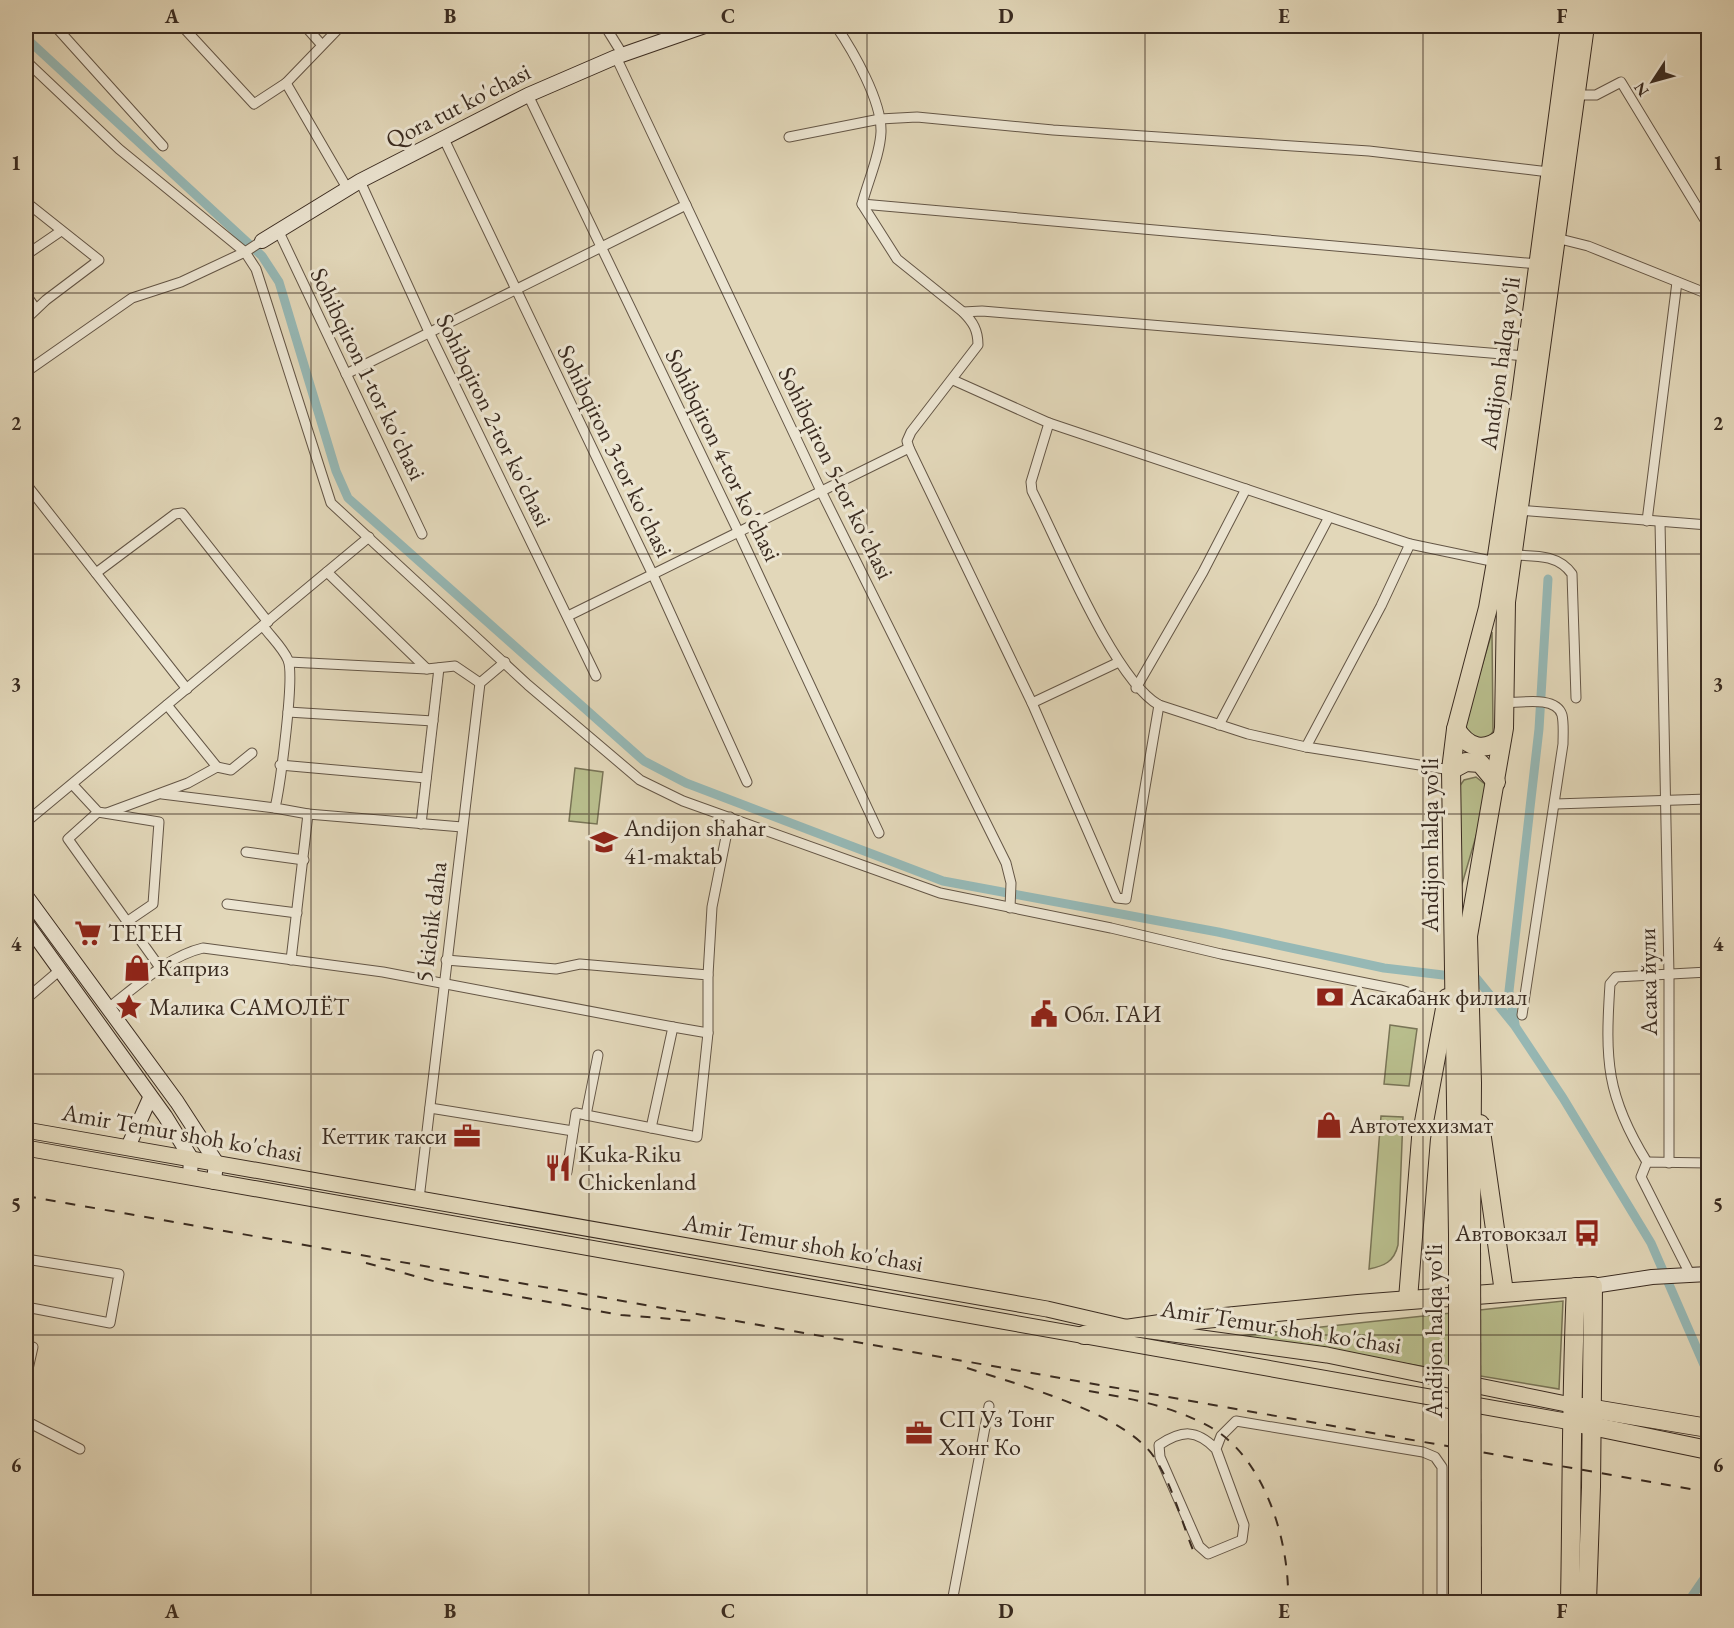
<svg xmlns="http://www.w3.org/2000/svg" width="1734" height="1628" viewBox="0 0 1734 1628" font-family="'EB Garamond',serif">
<rect width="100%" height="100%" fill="#e2d7b9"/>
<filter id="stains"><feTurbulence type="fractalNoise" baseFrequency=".00333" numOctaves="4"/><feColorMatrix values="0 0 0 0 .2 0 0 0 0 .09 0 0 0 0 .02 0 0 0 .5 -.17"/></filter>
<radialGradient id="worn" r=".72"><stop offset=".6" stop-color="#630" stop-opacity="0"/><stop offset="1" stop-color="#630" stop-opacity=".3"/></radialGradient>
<g fill="#b8bd8c" stroke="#797456" stroke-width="1.5">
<path d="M1492,632L1493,731L1489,738L1470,739L1465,723Z"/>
<path d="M575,768L603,772L597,824L569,821Z"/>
<path d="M1476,777L1486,785L1484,809L1460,891L1459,787L1464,780Z"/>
<path d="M1390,1025L1417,1029L1409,1086L1384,1084Z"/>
<path d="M1381,1116L1403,1117L1398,1245C1394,1262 1384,1266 1369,1269Z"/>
<path d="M1563,1301L1559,1389L1238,1336Z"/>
</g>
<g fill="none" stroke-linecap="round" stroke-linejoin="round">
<g stroke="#96b8b5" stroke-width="9">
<path d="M26,38L262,256L279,282L336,471L348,498L644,761L686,783L943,881L1218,932L1384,968L1477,979L1515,1026L1563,1098L1651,1243L1708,1374"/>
<path d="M1515,1024L1509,991L1539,729L1548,579"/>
<path d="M1688,1602L1708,1573"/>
</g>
<defs>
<g id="street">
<path d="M55,26L163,146"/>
<path d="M182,26L254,104L286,83L341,26"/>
<path d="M305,26L321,44"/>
<path d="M605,26L623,55"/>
<path d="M836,26C853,51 882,101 881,132C880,155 868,181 862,204L897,259L963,312C973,322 978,330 978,345L911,432L907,441L909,448L1032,703L1117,898L1126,899L1159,705"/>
<path d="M616,57L821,491L1006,863L1011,883L1010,908"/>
<path d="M26,61L119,149L245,252L256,269L331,503L528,685L640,780L683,801L940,893L1111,928L1221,954L1401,990L1446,1005"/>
<path d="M286,83L347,188"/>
<path d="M528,95L739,533L879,833"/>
<path d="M1576,95H1596L1621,82L1708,225"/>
<path d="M789,137L880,119L917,117L1053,130L1369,151L1549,172"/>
<path d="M444,139L653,575L747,782"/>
<path d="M360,181L429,332L596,676"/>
<path d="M26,202L99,260L46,300L26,319"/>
<path d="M862,204L1538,264"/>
<path d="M278,230L422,534"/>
<path d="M1556,238L1588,246L1708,294"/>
<path d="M26,255L61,231"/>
<path d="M26,295L36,309"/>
<path d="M963,312L982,311L1527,356"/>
<path d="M26,372L132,298L181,282L245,252L262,241"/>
<path d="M346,374L686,205"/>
<path d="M953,380L1049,423L1410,544L1496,562"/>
<path d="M1049,423L1031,482L1032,491C1058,542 1114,680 1159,705L1248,734L1306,747L1451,770"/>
<path d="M26,484L187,689"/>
<path d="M1519,510L1708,525"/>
<path d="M1647,521L1677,282"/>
<path d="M1660,522L1669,975V1163"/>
<path d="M1512,555C1535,556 1558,554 1572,574L1576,698"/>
<path d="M327,572L427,669L455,666L480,683"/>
<path d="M96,573L175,514L182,513L268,622"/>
<path d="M568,616L909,448"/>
<path d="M263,626C271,637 283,648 288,660C295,676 280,786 275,808L308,814L291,960"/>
<path d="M289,662L427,669"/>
<path d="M1136,688L1203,572L1246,489"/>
<path d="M1032,703L1119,662"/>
<path d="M1504,703C1519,703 1556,695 1562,715C1564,724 1563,735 1563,744L1522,1015"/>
<path d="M167,705L217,767"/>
<path d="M288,712L433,721"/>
<path d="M1219,725L1329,517"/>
<path d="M1306,747L1381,606L1410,544"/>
<path d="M280,765L426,778"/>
<path d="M73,785L98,812L159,822L153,904L128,921"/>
<path d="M162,794L275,808"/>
<path d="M1555,804L1708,799"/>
<path d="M98,812L68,839L161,969"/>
<path d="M107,813L188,783L217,767L231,770L252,753"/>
<path d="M308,814L462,827"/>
<path d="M26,822L369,537"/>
<path d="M421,824L439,668"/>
<path d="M246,852L304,860"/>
<path d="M227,904L297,913"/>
<path d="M446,960L556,969L580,964L708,975V1033L697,1137L576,1113L567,1172"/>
<path d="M708,975L712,907L730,817"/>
<path d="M26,999L60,970"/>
<path d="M107,1009C136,987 168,956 203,948L383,972L673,1027"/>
<path d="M430,1108L573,1131"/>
<path d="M586,1115L598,1055"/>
<path d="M651,1128L673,1027L708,1033"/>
<path d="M1647,1162C1606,1096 1605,1060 1610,984L1616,977L1708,972"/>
<path d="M419,1199L480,683L505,662"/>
<path d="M26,1259L119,1274L110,1323L26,1307"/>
<path d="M1690,1274L1641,1177L1647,1162L1708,1163"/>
<path d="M26,1345L33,1347L26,1378"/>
<path d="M26,1421L80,1449"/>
<path d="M1216,1449C1196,1429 1182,1430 1159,1445L1160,1457L1199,1546L1208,1554L1242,1540L1244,1525L1216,1449L1221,1436L1236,1421L1423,1452L1435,1457L1442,1467V1602"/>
<path d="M952,1602L989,1406"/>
</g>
<g id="secondary">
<path d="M262,241L360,181L528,95L616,57L705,26"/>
<path d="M26,896L177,1102L216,1162L214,1182"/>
<path d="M26,923L165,1116L191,1158L190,1177"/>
<path d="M128,1147L150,1098"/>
<path d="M1593,1286L1652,1277L1708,1274"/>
</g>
<g id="primary">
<path d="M26,1130L1047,1309L1129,1328L1327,1355L1571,1405"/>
<path d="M26,1148L1571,1422"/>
</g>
<g id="highway">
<path d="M1456,729C1468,748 1484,753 1502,738"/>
<path d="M1451,770L1466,762L1480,763L1496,782"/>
<path d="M1480,1124L1504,1292"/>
<path d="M1458,1235L1451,770L1456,729L1488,608L1496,562L1521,395L1570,26"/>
<path d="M1471,1239L1472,1083L1468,936L1504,728L1506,602L1585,26"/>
<path d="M1408,1299L1421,1138L1447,998"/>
<path d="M1084,1335L1174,1322L1358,1304L1593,1286L1591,1487L1587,1602"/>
<path d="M1582,1407L1708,1428"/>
<path d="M1582,1424L1708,1450"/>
<path d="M1570,1602C1572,1497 1571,1392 1576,1287"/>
</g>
</defs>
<use href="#street" stroke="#645646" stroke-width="11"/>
<use href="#secondary" stroke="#3a2b20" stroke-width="16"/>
<use href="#primary" stroke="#3a2b20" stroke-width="17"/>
<use href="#highway" stroke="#3a2b20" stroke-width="20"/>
<use href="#street" stroke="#ece5d2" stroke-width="9"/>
<use href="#secondary" stroke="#ece5d2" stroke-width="14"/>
<use href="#primary" stroke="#e2d7b9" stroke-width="15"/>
<use href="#highway" stroke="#e2d7b9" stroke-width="18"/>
<g stroke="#3a2b20" stroke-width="2" stroke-dasharray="10 10" stroke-linecap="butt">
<path d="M26,1196L1708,1492"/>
<path d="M366,1263L437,1282L621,1315L697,1321"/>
<path d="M967,1368C1016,1384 1125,1413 1154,1457C1172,1484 1181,1520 1193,1550"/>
<path d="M1089,1391C1132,1399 1173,1406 1212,1428C1266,1460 1290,1544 1288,1602"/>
</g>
<defs>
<g id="highway-bridge">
<path d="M1458,1235V1602"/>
<path d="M1471,1239L1472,1602"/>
</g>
</defs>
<use href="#highway-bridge" stroke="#3a2b20" stroke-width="20" stroke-linecap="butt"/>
<use href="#highway-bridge" stroke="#e2d7b9" stroke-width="18"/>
</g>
<path fill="none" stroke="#3a2b20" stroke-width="1.5" stroke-opacity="0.55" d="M311,26V1602M589,26V1602M867,26V1602M1145,26V1602M1423,26V1602M26,293H1708M26,554H1708M26,814H1708M26,1074H1708M26,1335H1708"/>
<defs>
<symbol id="school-bare" viewBox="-9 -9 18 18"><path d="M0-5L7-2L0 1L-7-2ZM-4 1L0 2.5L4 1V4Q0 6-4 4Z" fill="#8f2418" stroke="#ece5d2" stroke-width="2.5" paint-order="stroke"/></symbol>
<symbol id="supermarket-bare" viewBox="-9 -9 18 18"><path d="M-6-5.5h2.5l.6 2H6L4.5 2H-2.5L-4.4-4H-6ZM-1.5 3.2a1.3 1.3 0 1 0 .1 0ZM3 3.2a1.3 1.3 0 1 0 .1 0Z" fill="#8f2418" stroke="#ece5d2" stroke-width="2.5" paint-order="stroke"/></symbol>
<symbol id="shop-bare" viewBox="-9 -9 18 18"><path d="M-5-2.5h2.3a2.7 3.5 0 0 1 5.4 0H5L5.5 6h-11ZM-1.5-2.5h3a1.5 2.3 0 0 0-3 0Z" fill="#8f2418" stroke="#ece5d2" stroke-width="2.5" paint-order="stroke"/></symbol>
<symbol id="bank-bare" viewBox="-9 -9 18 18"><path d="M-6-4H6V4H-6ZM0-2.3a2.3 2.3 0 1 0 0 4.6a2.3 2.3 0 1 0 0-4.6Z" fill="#8f2418" stroke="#ece5d2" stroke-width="2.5" paint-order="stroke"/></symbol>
<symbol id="sight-bare" viewBox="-9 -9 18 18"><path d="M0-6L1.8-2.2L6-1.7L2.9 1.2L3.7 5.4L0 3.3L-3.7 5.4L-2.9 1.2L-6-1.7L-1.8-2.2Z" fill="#8f2418" stroke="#ece5d2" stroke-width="2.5" paint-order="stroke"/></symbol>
<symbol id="civic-bare" viewBox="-9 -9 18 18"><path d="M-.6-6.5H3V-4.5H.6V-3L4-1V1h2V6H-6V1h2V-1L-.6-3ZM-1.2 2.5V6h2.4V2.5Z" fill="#8f2418" stroke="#ece5d2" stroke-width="2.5" paint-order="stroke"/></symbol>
<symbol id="office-bare" viewBox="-9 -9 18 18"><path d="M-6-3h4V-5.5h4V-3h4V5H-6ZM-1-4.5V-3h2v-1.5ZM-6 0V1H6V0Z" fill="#8f2418" stroke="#ece5d2" stroke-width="2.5" paint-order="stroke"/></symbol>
<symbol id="restaurant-bare" viewBox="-9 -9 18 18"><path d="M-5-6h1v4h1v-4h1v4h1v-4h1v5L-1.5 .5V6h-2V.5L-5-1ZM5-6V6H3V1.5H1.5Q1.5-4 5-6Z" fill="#8f2418" stroke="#ece5d2" stroke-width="2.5" paint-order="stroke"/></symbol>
<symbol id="bus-bare" viewBox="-9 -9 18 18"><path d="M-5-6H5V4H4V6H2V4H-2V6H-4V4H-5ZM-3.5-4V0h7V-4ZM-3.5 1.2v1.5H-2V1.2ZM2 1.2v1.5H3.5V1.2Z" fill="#8f2418" stroke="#ece5d2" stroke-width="2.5" paint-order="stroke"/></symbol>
</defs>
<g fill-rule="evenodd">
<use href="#school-bare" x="585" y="823" width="38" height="38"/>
<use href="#supermarket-bare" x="69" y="914" width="38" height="38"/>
<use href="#shop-bare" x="118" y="949" width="38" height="38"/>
<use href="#bank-bare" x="1311" y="978" width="38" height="38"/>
<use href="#sight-bare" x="110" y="988" width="38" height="38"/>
<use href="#civic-bare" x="1025" y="995" width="38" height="38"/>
<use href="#shop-bare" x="1310" y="1106" width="38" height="38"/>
<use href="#office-bare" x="448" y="1117" width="38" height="38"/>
<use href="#restaurant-bare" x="539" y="1149" width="38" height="38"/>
<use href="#bus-bare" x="1568" y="1214" width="38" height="38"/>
<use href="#office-bare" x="900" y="1414" width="38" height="38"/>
</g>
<g text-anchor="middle" stroke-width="6" stroke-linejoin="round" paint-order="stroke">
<g font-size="24" fill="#3a2b20" stroke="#ece5d2">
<text transform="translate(458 106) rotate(-27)" y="8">Qora tut ko'chasi</text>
<text transform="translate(1500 363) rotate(-82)" y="8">Andijon halqa yo‘li</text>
<text transform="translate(368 374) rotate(64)" y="8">Sohibqiron 1-tor ko'chasi</text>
<text transform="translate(494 420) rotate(64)" y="8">Sohibqiron 2-tor ko'chasi</text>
<text transform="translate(615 451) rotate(64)" y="8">Sohibqiron 3-tor ko'chasi</text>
<text transform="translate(723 455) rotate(64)" y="8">Sohibqiron 4-tor ko'chasi</text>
<text transform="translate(836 473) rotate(64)" y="8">Sohibqiron 5-tor ko'chasi</text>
<text transform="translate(1430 845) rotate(-90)" y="8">Andijon halqa yo‘li</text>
<text transform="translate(431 922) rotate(-83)" y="8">5 kichik daha</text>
<text transform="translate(1648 982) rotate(-91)" y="8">Асака йули</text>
<text transform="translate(182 1133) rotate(10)" y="8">Amir Temur shoh ko'chasi</text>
<text transform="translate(803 1243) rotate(10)" y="8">Amir Temur shoh ko'chasi</text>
<text transform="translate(1281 1327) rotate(9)" y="8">Amir Temur shoh ko'chasi</text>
<text transform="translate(1434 1331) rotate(-90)" y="8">Andijon halqa yo‘li</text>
</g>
<g font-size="24" fill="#3a2b20" stroke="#ece5d2" text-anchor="start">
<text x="624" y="836">Andijon shahar<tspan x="624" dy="28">41-maktab</tspan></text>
<text x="108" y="941">ТЕГЕН</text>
<text x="157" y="976">Каприз</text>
<text x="1350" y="1005">Асакабанк филиал</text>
<text x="149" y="1015">Малика САМОЛЁТ</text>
<text x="1064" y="1022">Обл. ГАИ</text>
<text x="1349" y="1133">Автотеххизмат</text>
<text x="447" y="1144" text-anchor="end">Кеттик такси</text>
<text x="578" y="1162">Kuka-Riku<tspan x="578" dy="28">Chickenland</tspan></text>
<text x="1567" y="1241" text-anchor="end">Автовокзал</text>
<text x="939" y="1427">СП Уз Тонг<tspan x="939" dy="28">Хонг Ко</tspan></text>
</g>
</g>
<rect width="1734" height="1628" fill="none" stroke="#e2d7b9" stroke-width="66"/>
<g transform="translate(1653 81) rotate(234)" stroke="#ece5d2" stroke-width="4.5" paint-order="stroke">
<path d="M0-4.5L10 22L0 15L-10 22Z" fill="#3a2b20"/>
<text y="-9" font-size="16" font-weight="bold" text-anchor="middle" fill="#3a2b20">N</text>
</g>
<rect x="33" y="33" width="1668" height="1562" fill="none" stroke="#3a2b20" stroke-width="2"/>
<g font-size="20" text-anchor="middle" font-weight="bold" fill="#3a2b20">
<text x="172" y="23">A</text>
<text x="450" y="23">B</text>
<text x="728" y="23">C</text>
<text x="1006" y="23">D</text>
<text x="1284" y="23">E</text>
<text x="1562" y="23">F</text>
<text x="16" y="170">1</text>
<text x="1718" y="170">1</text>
<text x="16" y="430">2</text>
<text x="1718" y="430">2</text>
<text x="16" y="691">3</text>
<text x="1718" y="691">3</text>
<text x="16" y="951">4</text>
<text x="1718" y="951">4</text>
<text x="16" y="1211">5</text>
<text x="1718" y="1211">5</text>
<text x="16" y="1472">6</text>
<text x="1718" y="1472">6</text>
<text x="172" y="1618">A</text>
<text x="450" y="1618">B</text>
<text x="728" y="1618">C</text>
<text x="1006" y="1618">D</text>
<text x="1284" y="1618">E</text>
<text x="1562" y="1618">F</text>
</g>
<rect width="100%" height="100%" filter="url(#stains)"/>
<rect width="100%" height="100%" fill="url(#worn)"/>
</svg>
